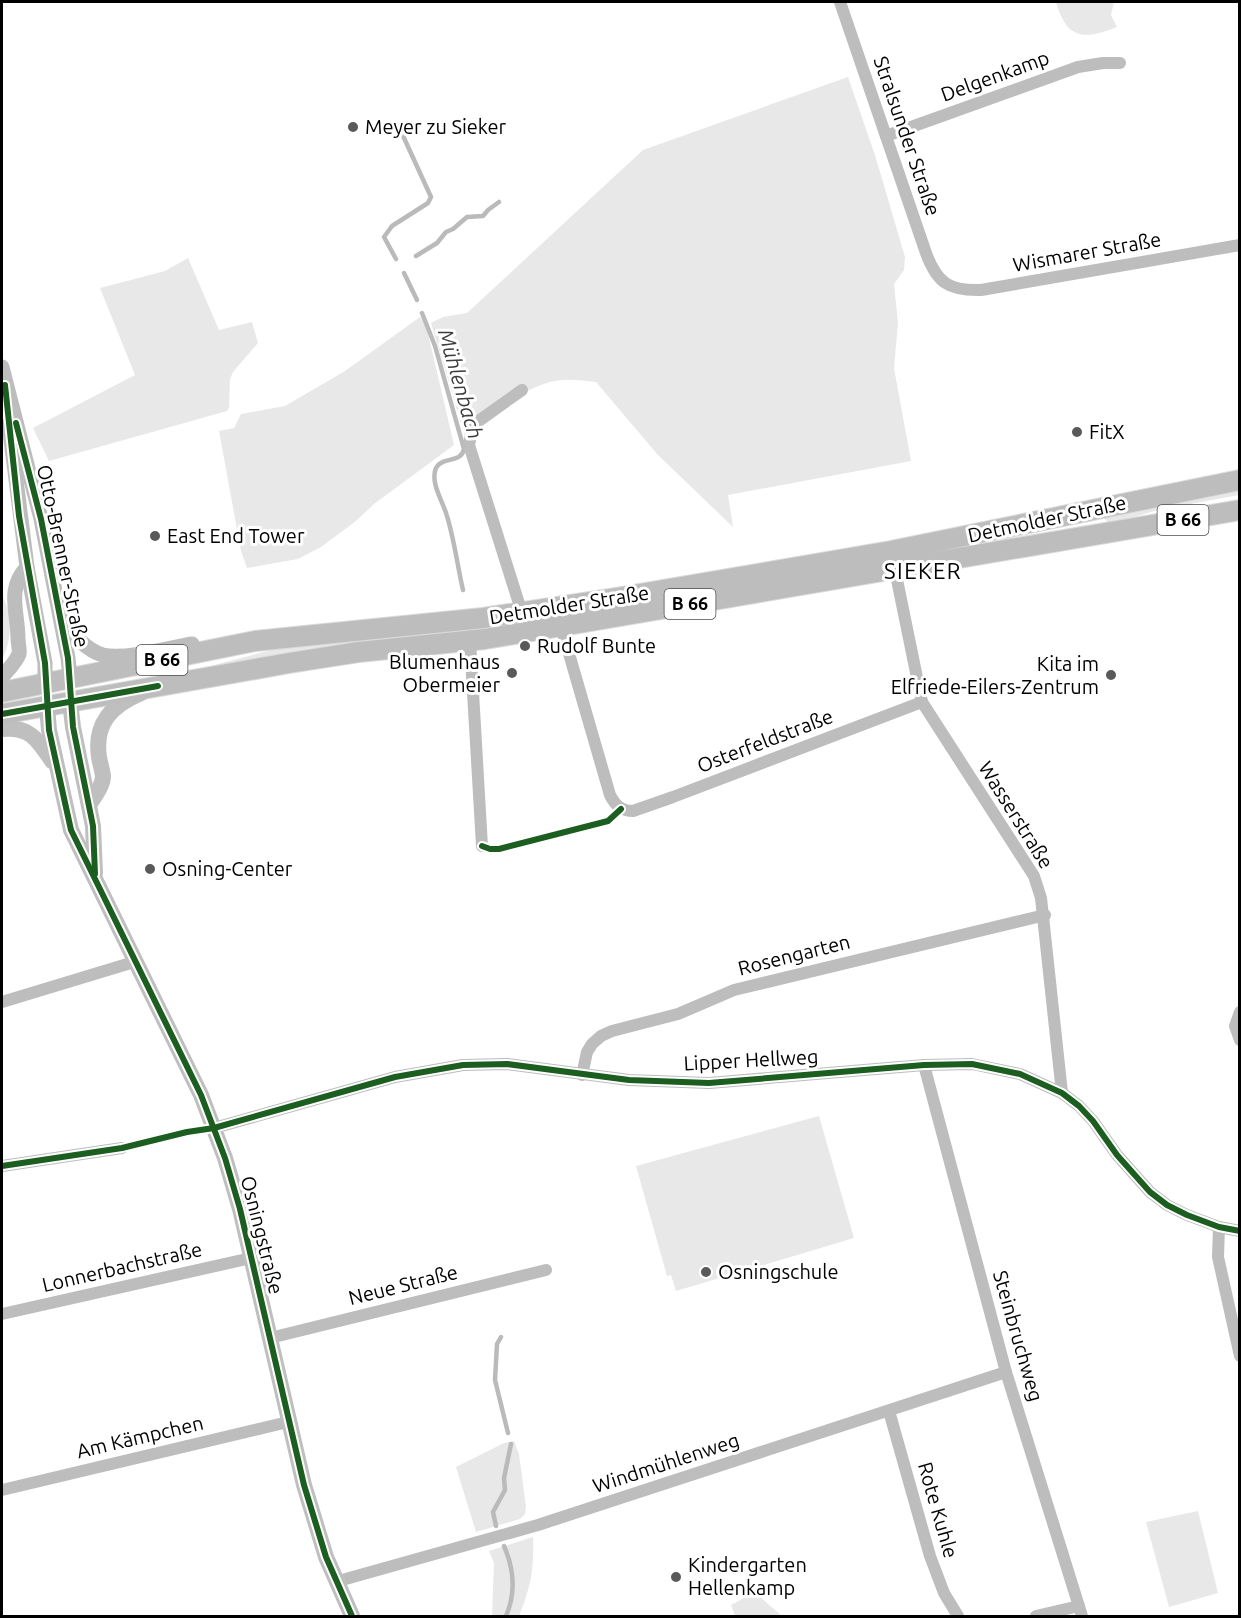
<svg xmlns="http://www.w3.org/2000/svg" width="1241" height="1618" viewBox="0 0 1241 1618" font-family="Ubuntu,sans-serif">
<rect width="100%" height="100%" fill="#fff"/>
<g fill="#e8e8e8">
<path d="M1056,2H1114L1111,15L1117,27C1084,40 1067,40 1056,2Z"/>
<path d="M848,77L875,155L905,257L904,270L894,284L898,323L894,368L911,461L728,495L733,527L658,455L596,382C585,381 573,379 562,380C524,384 494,415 465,437L431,323L443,317L467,313L643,150Z"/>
<path d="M188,258L219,330L252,322L258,343L233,372L230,379L229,408L227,411L49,461L33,428L135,375L100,288L165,271Z"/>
<path d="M420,317L426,325L454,445L374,504L356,521L321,547L298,559L247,568L241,551L219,431L234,428L241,414L285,406L345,371Z"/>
<path d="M1239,487V495L1158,510L1110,524L1103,517Z"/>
<path d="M2,596C13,612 12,643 2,659Z"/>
<path d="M426,633V635L211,669V666L279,648Z"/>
<path d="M819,1116L854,1238L676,1291L671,1275L667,1276L636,1166Z"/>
<path d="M514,1441L519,1454L526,1507L525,1514L520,1519L476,1532L456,1467L504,1443Z"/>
<path d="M1198,1511L1218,1593L1169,1607L1146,1522Z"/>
<path d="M533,1537C534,1570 531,1586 519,1616H492L494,1563L489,1551Z"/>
<path d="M752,1590L782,1616H735L731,1605L742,1599Z"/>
</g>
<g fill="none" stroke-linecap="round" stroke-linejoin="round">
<g stroke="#bababa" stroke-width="4.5">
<path d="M416,256L437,243L446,232L453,229L467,217L483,216L488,210L499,202"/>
<path d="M396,259L384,237L392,226L428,203L431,197L399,127"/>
<path d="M404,273L417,300"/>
<path d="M422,313L435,346L464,449C461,464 442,456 436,468C430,482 442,500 446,513C454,537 457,564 463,590"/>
<path d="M501,1337L497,1344L495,1380L508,1433"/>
<path d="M496,1526L493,1512L505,1490L504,1478L511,1444"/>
<path d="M504,1546C514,1569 516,1593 506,1616"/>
</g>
<defs>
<g id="primary">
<path d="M2,692L255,641L483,618L617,598L891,551L1240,480"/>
<path d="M2,714L289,663L359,652L485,639L1240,510"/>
</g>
</defs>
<use href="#primary" stroke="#dbdbdb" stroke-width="22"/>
<g stroke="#bdbdbd" stroke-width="12">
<path d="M840,2L926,253C937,283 949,291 981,290L1240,245"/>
<path d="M886,136L1078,67L1103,63H1120"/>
<path d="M522,390L473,425L469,445L522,613"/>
<path d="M895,570L922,702L1034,876L1041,898L1062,1093"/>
<path d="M561,626L610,795C615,805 621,811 633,811L673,797L922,702"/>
<path d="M470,641L482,846"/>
<path d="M2,1002L134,962"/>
<path d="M1240,1012L1235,1026L1240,1040"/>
<path d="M924,1065L1006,1372L1082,1616"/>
<path d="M582,1075L587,1052L592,1044L601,1036L612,1031L678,1014L734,990L1045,915"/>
<path d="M214,1128L395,1077L463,1065L507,1064L629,1080L709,1083L924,1065L972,1064L1020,1074L1062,1093L1079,1106L1093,1121L1117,1155L1150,1192L1167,1205L1187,1215L1219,1227L1240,1231"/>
<path d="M2,1166L122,1148"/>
<path d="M1219,1227L1218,1257L1240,1356"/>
<path d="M2,1314L251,1258"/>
<path d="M270,1338L546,1270"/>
<path d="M889,1411L930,1556L944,1593L958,1616"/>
<path d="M2,1490L288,1422"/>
<path d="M335,1582L538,1525L1006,1372"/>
<path d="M1036,1616L1079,1606"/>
</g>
<g stroke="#bdbdbd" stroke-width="15">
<path d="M2,367L41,519L68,658L70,678"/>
<path d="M9,424L27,567L45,663V683"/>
<path d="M61,618C70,632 87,651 103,655C126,660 169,648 192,644"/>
<path d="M2,677C7,671 16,662 19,654C20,650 18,643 18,639C18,611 6,590 27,567"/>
</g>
<g stroke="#bfbfbf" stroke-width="16">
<path d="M70,702L73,727L93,826L95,873"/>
<path d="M47,706L49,730L71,830L201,1095L225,1158L240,1209L304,1485L326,1557L352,1616"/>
<path d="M2,729C30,726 38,740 52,761"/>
<path d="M89,805C94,797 103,786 103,776C102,769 100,763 99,757C94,723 112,705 141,693"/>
</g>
<use href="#primary" stroke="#bdbdbd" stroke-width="20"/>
<defs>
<g id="cycleway">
<path d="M5,385L19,516L45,663L49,730L71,830L201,1095L225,1158L240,1209L304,1485L326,1557L352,1616"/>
<path d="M16,423L41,519L68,658L73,727L93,826L95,874"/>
<path d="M2,714L158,686"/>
<path d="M482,846L490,849H499L608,821L621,809"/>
<path d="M2,1166L122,1148L187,1132L214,1128L395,1077L463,1065L507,1064L629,1080L709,1083L924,1065L972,1064L1020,1074L1062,1093L1079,1106L1093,1121L1117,1155L1150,1192L1167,1205L1187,1215L1219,1227L1240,1231"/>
</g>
</defs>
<use href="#cycleway" stroke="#fff" stroke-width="10"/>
<use href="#cycleway" stroke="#1b5e20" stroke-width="6"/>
</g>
<g fill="#595959" stroke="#fff" stroke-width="2">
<circle cx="353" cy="127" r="6"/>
<circle cx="1077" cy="432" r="6"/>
<circle cx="155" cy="536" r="6"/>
<circle cx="525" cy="646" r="6"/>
<circle cx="512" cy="673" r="6"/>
<circle cx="1111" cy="675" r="6"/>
<circle cx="150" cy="869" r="6"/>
<circle cx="706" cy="1272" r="6"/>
<circle cx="676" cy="1577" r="6"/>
</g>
<g text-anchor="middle" stroke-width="6" stroke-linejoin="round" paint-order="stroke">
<g fill="#fff" stroke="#4c4c4c" stroke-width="1.5">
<rect x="1157.5" y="505" width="51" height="30" rx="4.5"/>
<rect x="664.5" y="589" width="51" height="30" rx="4.5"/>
<rect x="136.5" y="645" width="51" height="30" rx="4.5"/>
</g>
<g font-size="18" font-weight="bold" fill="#000">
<text x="1183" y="526">B 66</text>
<text x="690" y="610">B 66</text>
<text x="162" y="666">B 66</text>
</g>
<g font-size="20" fill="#000" stroke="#fff">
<text transform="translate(995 76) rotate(-20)" y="7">Delgenkamp</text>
<text transform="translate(907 136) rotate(71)" y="7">Stralsunder Straße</text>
<text transform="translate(1087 252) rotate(-10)" y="7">Wismarer Straße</text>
<text transform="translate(1047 519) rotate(-12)" y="7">Detmolder Straße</text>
<text transform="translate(63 556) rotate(78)" y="7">Otto-Brenner-Straße</text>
<text transform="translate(569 605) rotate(-9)" y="7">Detmolder Straße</text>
<text transform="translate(765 741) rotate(-21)" y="7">Osterfeldstraße</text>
<text transform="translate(1016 815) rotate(58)" y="7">Wasserstraße</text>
<text transform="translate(794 955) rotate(-14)" y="7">Rosengarten</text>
<text transform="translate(751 1060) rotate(-3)" y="7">Lipper Hellweg</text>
<text transform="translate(262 1235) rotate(76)" y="7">Osningstraße</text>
<text transform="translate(122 1267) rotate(-13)" y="7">Lonnerbachstraße</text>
<text transform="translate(403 1285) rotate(-14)" y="7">Neue Straße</text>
<text transform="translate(1018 1336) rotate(74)" y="7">Steinbruchweg</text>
<text transform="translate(140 1437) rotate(-13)" y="7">Am Kämpchen</text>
<text transform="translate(666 1463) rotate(-18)" y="7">Windmühlenweg</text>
<text transform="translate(938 1510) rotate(74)" y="7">Rote Kuhle</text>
</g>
<g font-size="20" fill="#000" stroke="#fff" text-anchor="start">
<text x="365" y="134">Meyer zu Sieker</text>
<text x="1089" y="439">FitX</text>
<text x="167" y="543">East End Tower</text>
<text x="537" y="653">Rudolf Bunte</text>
<text x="500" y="669" text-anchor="end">Blumenhaus<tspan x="500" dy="23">Obermeier</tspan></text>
<text x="1099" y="671" text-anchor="end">Kita im<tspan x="1099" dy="23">Elfriede-Eilers-Zentrum</tspan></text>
<text x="162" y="876">Osning-Center</text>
<text x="718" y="1279">Osningschule</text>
<text x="688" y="1572">Kindergarten<tspan x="688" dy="23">Hellenkamp</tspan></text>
</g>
<g font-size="21" font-style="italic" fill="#3d3d3d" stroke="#fff">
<text transform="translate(460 384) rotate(74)" y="7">Mühlenbach</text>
</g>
<g font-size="22" letter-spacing="1.5" fill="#000" stroke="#fff">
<text x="923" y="579">SIEKER</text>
</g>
</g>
<rect width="1241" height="1618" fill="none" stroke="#000000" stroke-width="6"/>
</svg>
